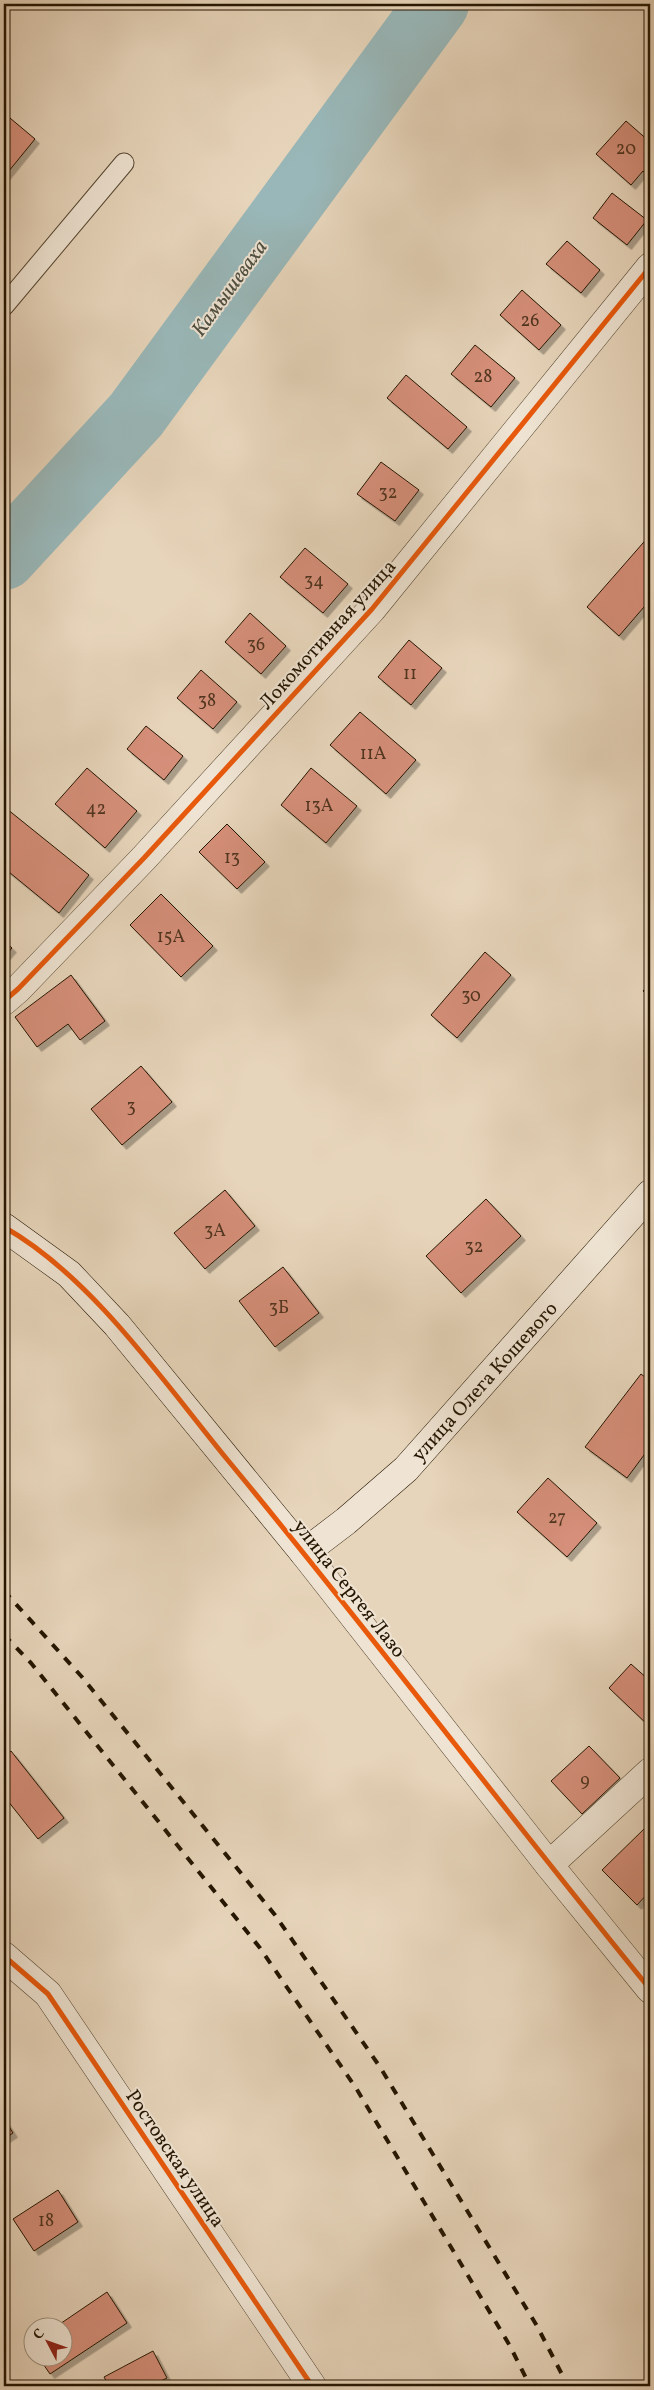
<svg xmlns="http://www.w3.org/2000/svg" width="654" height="2390" viewBox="0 0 654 2390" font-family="Vollkorn,serif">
<defs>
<filter id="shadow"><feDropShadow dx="4.5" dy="4.5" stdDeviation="0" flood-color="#0004"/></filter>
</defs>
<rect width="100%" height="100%" fill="#e7d5bb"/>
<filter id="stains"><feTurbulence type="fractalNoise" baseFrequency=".004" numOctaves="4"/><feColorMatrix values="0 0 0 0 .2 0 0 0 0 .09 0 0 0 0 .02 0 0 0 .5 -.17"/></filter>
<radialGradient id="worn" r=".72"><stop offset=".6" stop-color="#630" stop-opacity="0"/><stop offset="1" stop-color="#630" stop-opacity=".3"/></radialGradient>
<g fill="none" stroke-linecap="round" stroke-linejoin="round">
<path stroke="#99b7b8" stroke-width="64" d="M4,558L136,415L437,4"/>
</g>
<g fill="#d68f7a" stroke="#241501" filter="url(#shadow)">
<path d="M4,113L35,139L4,177Z"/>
<path d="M626,121L650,142V177L643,171L631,185L596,154Z"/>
<path d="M612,193L647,220L627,245L593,218Z"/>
<path d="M567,241L600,270L581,293L546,264Z"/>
<path d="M522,290L561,325L539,350L500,315Z"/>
<path d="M475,345L515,378L491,407L451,374Z"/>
<path d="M406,375L467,427L448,449L387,398Z"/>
<path d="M381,462L419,490L395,521L357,494Z"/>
<path d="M650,535V600L619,636L587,607Z"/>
<path d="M305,548L348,584L323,613L280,577Z"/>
<path d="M250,613L286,646L261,674L225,642Z"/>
<path d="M409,640L442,668L411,705L378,677Z"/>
<path d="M201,670L237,702L213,729L177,698Z"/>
<path d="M360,712L416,760L386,794L330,745Z"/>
<path d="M146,726L183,756L164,780L127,749Z"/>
<path d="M87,768L137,811L105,848L55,804Z"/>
<path d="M311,768L357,806L326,843L281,805Z"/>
<path d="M7,809L89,875L59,913L4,868V814Z"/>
<path d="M227,824L265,862L237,889L199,852Z"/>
<path d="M161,894L213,946L181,977L130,925Z"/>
<path d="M4,941L12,948L4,957Z"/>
<path d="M485,952L511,975L457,1038L431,1015Z"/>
<path d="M71,975L105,1021L80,1040L68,1024L37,1047L15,1017Z"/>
<path d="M650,983V997L643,991Z"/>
<path d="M141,1066L172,1102L122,1145L91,1109Z"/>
<path d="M225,1190L255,1226L205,1269L174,1233Z"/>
<path d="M486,1199L521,1236L461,1293L426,1256Z"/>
<path d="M283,1267L319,1313L275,1347L239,1301Z"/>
<path d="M641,1374L650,1381V1447L627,1478L585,1447Z"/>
<path d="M548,1478L597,1523L567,1557L517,1512Z"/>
<path d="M631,1664L650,1681V1727L609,1688Z"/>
<path d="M589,1746L620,1778L582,1814L551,1781Z"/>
<path d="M11,1751L64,1818L38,1839L4,1796V1757Z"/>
<path d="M645,1828L650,1833V1891L637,1905L602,1870Z"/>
<path d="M4,2119L13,2133L4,2139Z"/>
<path d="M58,2190L78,2222L34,2251L13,2219Z"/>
<path d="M107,2292L127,2323L50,2374L39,2358H62V2328H54Z"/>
<path d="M153,2351L167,2378L151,2386H109L104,2377Z"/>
</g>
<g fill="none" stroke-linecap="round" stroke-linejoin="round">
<defs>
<path id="lane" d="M4,306L124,163"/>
<g id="street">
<path d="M4,1001L18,989L144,858L372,609L650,267"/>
<path d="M304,1553L549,1865L650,1989"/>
<path d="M549,1865L650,1772"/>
<path d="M4,1956L48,1994L312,2386"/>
</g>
<path id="secondary" d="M4,1227L69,1274L117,1325L304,1553L346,1521L406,1469L650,1194"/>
</defs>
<use href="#lane" stroke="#554530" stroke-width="21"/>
<use href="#street" stroke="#554530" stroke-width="29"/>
<use href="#secondary" stroke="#241501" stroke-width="29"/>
<use href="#lane" stroke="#efe4d3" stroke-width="19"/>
<use href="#street" stroke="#efe4d3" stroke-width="28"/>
<use href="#secondary" stroke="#efe4d3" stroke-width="28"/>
<g stroke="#241501" stroke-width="4" stroke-dasharray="9 9" stroke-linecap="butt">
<path d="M4,1591L82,1677L275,1915L380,2067L537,2326L568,2386"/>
<path d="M4,1635L31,1663L260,1948L356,2088L510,2346L530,2386"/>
</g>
<defs>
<g id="cycleway">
<path d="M4,1001L18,989L144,858L372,609L650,267"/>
<path d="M4,1227C91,1276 163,1381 226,1458C371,1633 507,1814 650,1989"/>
<path d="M4,1956L48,1994L312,2386"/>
</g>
</defs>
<use href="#cycleway" stroke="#efe4d3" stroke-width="8"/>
<use href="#cycleway" stroke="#e8590c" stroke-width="5"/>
</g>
<g text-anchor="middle" stroke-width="4" stroke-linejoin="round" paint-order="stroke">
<g font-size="18" fill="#50341f">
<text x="626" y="154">20</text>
<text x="530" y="326">26</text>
<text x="483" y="382">28</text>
<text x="388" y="498">32</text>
<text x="314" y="586">34</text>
<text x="256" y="650">36</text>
<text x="410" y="679">11</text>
<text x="207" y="706">38</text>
<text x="373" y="759">11А</text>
<text x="319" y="811">13А</text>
<text x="96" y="814">42</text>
<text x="232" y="863">13</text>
<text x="171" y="942">15А</text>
<text x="471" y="1001">30</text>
<text x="131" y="1112">3</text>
<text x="215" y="1236">3А</text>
<text x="474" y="1252">32</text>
<text x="279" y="1313">3Б</text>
<text x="557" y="1523">27</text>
<text x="585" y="1786">9</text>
<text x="46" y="2226">18</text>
</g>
<g font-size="20" fill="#241501" stroke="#efe4d3">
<text transform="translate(327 634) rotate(-48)" y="7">Локомотивная улица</text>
<text transform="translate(484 1381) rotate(-48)" y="7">улица Олега Кошевого</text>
<text transform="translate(350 1588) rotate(52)" y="7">улица Сергея Лазо</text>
<text transform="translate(176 2158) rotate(56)" y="7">Ростовская улица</text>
</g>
<g font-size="21" font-style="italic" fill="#4d4e41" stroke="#efe4d3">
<text transform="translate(229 288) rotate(-54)" y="7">Камышеваха</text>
</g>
</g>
<rect width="654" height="2390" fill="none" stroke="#e7d5bb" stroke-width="20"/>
<rect x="5" y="5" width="644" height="2380" fill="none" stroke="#241501" stroke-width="2.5"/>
<rect x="10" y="10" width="634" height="2370" fill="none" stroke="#241501"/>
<g transform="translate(48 2342) rotate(311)"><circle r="24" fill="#efe4d3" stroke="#9e917f"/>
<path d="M0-4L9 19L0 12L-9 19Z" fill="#8f2418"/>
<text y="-8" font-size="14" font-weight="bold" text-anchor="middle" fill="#241501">С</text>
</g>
<rect width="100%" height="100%" filter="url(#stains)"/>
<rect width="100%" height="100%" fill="url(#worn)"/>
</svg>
